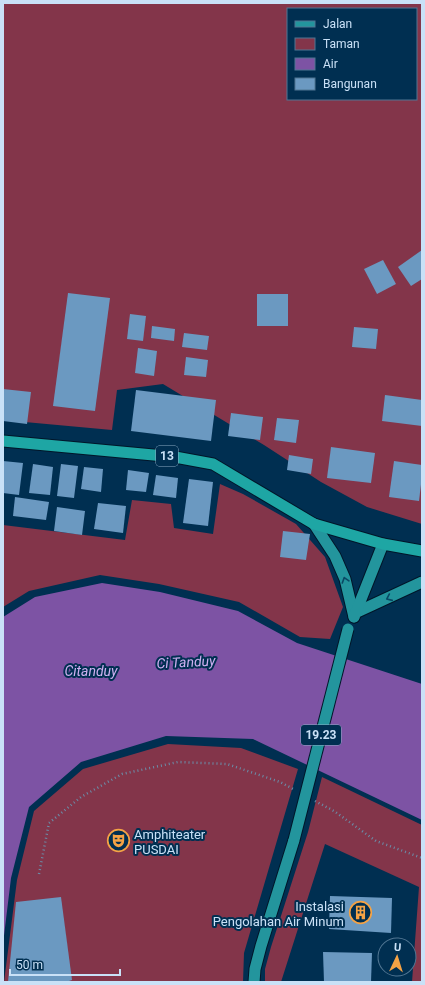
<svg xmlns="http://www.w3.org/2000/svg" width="425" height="985" viewBox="0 0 425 985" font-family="Roboto,sans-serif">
<rect width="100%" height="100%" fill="#002f51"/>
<g fill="#83354a" fill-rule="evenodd">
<path d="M3,3H422V524L367,507L321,482L264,445L163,384L117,390L112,430L3,420ZM288,9H416V99H288Z"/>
<path d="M220,484L243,494L296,524L325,557L343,607L330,639L300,637L239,602L159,584L100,575L29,591L3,607V525L125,540L132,500L171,504L174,528L213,534Z"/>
<path d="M168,744L241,748L298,769L244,953L243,982H4L17,880L34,811L83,769Z"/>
<path d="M322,777L422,825V982H412L419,887L325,844L281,982H265V969L271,947L308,832Z"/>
</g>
<path fill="#7d53a4" d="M102,583L160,592L238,611L297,643L422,684V820L253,739L166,736L81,762L29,807L11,878L3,944V617L35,597Z"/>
<g fill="#6b99c1">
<path d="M422,250V279L411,286L398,267Z"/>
<path d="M383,260L396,284L377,294L364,269Z"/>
<path d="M68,293L110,298L95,411L53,406Z"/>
<rect x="257" y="294" width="31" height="32"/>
<path d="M130,314L146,316L143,341L127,339Z"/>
<path d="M152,326L175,329L174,341L151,338Z"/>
<path d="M354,327L378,329L376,349L352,347Z"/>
<path d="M184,333L209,336L207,350L182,347Z"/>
<path d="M138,348L157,351L154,376L135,373Z"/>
<path d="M186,357L208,360L206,377L184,375Z"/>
<path d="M3,389L31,392L27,424L3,421Z"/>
<path d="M136,390L216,400L211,441L131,431Z"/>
<path d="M385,395L422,400V426L382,421Z"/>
<path d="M231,413L263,417L260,440L228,436Z"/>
<path d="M277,418L299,420L296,443L274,440Z"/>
<path d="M331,447L375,453L371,483L327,478Z"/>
<path d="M289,455L313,459L311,474L287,470Z"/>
<path d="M3,461L23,463L19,495L3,493Z"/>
<path d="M394,461L422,465V476L419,501L389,497Z"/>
<path d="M33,464L53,467L50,495L29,493Z"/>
<path d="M61,464L78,466L74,498L57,496Z"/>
<path d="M84,467L103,469L101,492L81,489Z"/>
<path d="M128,470L149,473L146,492L126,490Z"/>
<path d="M156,475L178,478L176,498L153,495Z"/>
<path d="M189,479L213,482L208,526L183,523Z"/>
<path d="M15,497L49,502L46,520L13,516Z"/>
<path d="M98,503L126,506L123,533L94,529Z"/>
<path d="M57,507L85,511L82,535L54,531Z"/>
<path d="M283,531L310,534L306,560L280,557Z"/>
<path d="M330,896L392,898L391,933L329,929Z"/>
<path d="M61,897L72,980L66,982H8L16,902Z"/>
<path d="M323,952L372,953L371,982H324Z"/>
</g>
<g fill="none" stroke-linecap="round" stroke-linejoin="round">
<defs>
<g id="primary">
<path d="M314,524L335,556L345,579L354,617"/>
<path d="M355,613L422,582"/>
<path d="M354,617L383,544"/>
<path d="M254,982L255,969L261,946L294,840"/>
</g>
<path id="trunk" d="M3,441L175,457L213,464L314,524L383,544L422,551"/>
</defs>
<use href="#primary" stroke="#011629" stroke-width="13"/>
<use href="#trunk" stroke="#011629" stroke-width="13"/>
<g stroke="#6b8ea9" stroke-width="2.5" stroke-dasharray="1 3" stroke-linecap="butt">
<path d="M315,801L334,811L376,841L422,858"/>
<path d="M39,874L49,823L81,797L122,774L178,762L227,764L280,782L295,790"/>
</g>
<use href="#primary" stroke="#23959d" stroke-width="11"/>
<use href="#trunk" stroke="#1ea6a4" stroke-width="11"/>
<defs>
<path id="primary-bridge" d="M294,840L348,629"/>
</defs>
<use href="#primary-bridge" stroke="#011629" stroke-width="13" stroke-linecap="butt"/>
<use href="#primary-bridge" stroke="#23959d" stroke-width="11"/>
</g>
<defs><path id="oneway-chevron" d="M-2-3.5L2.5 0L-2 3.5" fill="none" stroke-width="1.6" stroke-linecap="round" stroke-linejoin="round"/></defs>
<g stroke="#094864">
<use href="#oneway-chevron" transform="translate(345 580) rotate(-108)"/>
<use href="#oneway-chevron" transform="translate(389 598) rotate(156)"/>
</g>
<defs>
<symbol id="theatre-ring" viewBox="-11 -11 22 22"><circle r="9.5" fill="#002f51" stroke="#f5a345" stroke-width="1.5"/><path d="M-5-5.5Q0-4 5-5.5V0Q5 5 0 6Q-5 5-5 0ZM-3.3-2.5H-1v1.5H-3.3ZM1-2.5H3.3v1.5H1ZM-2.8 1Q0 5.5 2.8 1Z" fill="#f5a345"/></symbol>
<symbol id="building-ring" viewBox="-11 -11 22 22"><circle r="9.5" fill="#002f51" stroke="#f5a345" stroke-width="1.5"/><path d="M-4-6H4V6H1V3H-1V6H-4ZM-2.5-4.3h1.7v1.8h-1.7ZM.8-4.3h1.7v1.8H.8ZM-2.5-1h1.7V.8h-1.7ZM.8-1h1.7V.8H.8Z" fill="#f5a345"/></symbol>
</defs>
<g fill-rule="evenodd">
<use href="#theatre-ring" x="106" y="828" width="25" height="25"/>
<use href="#building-ring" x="348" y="900" width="25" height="25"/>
</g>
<g text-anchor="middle" stroke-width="4" stroke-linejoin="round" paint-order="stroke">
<g fill="#002f51" stroke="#8dacc5" stroke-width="1">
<rect x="156" y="446" width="22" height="20" rx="3"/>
<rect x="301" y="725" width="40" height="20" rx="3"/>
</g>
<g font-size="12" font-weight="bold" fill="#c9e1f7">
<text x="167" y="460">13</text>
<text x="321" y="739">19.23</text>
</g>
<g font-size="13" fill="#c9e1f7" stroke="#002f51" text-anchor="start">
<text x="134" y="839">Amphiteater<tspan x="134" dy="15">PUSDAI</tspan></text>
<text x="344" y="911" text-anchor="end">Instalasi<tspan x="344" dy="15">Pengolahan Air Minum</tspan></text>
</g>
<g font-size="14" font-style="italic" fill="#cfb0f1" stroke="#002f51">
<text transform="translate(186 662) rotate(-3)" y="5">Ci Tanduy</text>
<text x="91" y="676">Citanduy</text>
</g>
</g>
<rect width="425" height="985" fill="none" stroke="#c9e1f7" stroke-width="8"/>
<rect x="287" y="8" width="130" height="92" fill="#002f51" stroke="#507693"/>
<rect x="295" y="21" width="20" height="6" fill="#23959d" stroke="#507693"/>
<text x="323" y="28" font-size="12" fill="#c9e1f7">Jalan</text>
<rect x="295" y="38" width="20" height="12" fill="#83354a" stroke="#507693"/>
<text x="323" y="48" font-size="12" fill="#c9e1f7">Taman</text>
<rect x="295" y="58" width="20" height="12" fill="#7d53a4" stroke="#507693"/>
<text x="323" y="68" font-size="12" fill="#c9e1f7">Air</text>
<rect x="295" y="78" width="20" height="12" fill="#6b99c1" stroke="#507693"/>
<text x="323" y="88" font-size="12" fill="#c9e1f7">Bangunan</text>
<g transform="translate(397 957) rotate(4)"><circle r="19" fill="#002f51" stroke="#507693"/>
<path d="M0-3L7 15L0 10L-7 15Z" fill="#f5a345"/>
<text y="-6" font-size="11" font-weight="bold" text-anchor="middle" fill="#c9e1f7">U</text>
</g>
<path d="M10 969v6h110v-6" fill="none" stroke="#c9e1f7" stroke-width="2"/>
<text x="16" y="969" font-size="12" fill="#c9e1f7" stroke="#002f51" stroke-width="3" paint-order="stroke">50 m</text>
</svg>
